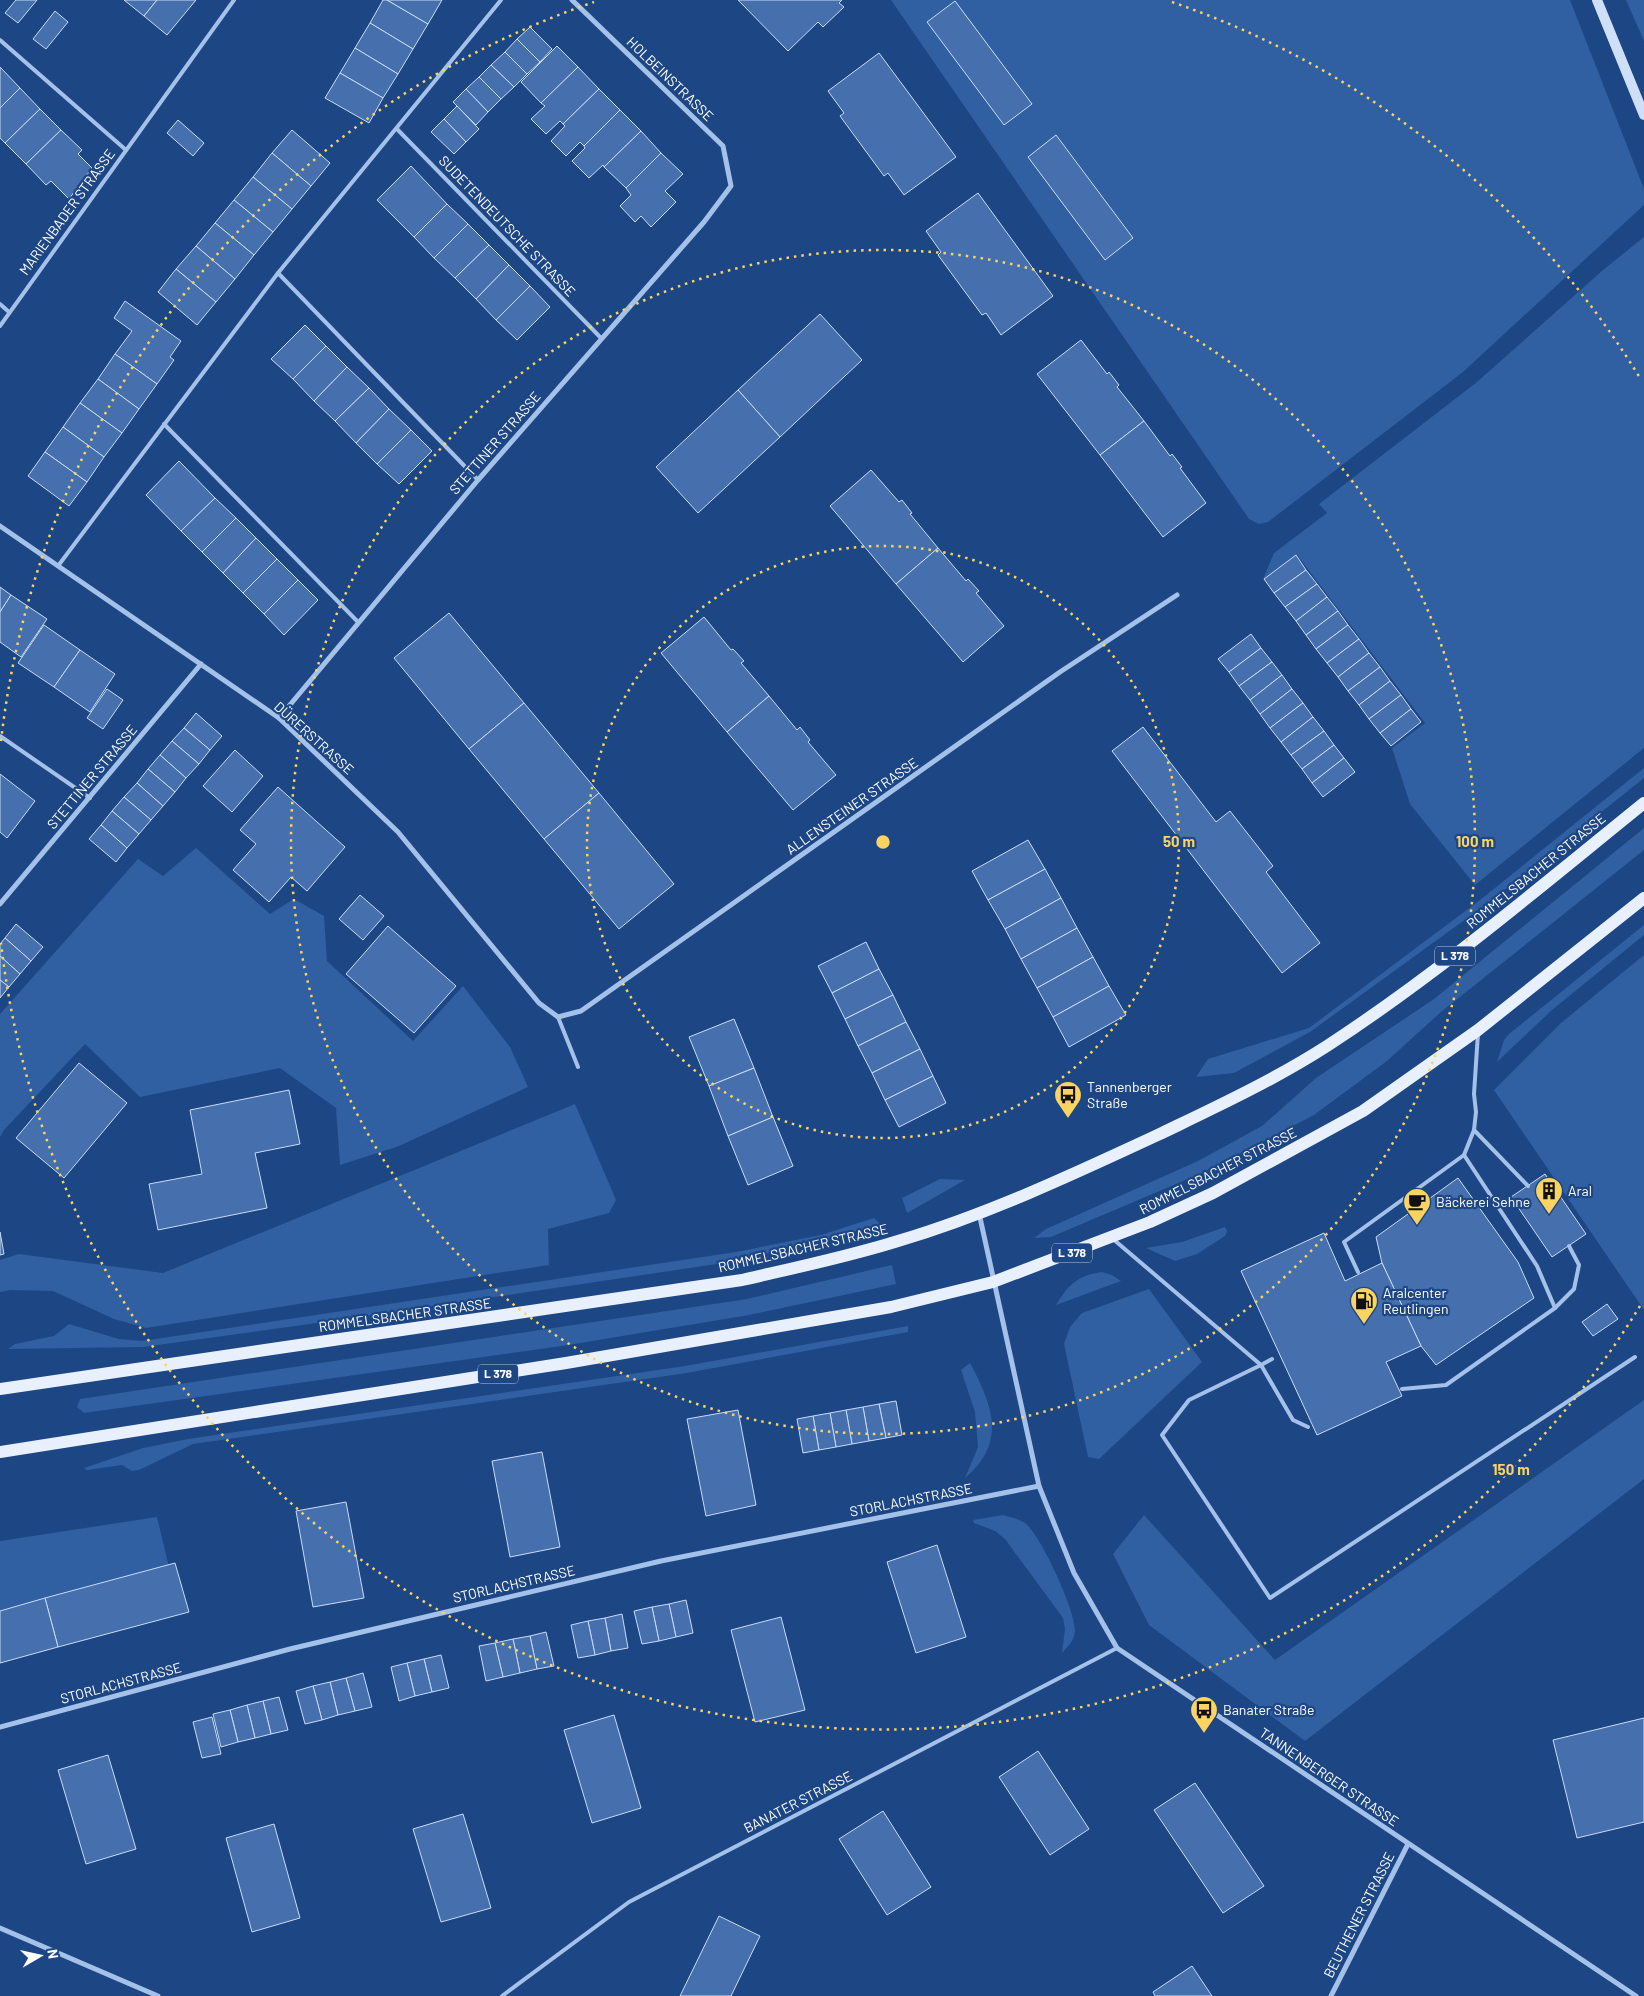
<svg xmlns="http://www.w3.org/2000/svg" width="1644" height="1996" viewBox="0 0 1644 1996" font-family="Barlow,sans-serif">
<rect width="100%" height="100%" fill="#1d4684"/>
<g fill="#305fa2">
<path d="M891,0H1570L1644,189V205L1463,372L1268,522L1259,524L1249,519Z"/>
<path d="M1626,0H1644V41Z"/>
<path d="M1644,237V748L1475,885L1410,804L1392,748L1425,723L1297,555L1263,579L1274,553L1327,513L1319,504L1477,382L1603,270Z"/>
<path d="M1644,768V778L1484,906L1310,1032L1234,1073L1196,1077L1208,1059L1309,1028L1480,900Z"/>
<path d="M1644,828V850L1441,1012L1387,1061L1314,1115L1202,1173L1051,1237L1034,1238L1046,1229L1198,1161L1262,1126L1316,1078L1434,999Z"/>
<path d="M196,848L270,914L294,899L324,916L327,961L413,1041L463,986L510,1047L528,1087L399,1146L340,1165L336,1108L280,1068L140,1097L85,1044L4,1130L0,1137V1014L138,859L163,876Z"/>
<path d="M1644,925V935L1552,1010L1497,1062L1504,1040L1509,1034Z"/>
<path d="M1644,955V1310L1494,1090L1561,1023Z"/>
<path d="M575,1104L616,1200L609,1213L548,1229L549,1265L146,1328L114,1319L53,1291L10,1290L0,1292V1260L19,1254L163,1273Z"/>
<path d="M940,1179L965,1180L907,1213L902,1198Z"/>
<path d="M874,1218L881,1225L737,1261L353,1318L143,1347L8,1349L15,1344L54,1336L69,1324L119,1339L142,1341L736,1252L821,1235Z"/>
<path d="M1225,1227L1227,1231L1225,1236L1197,1254L1175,1261L1146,1248L1182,1242Z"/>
<path d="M892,1265L896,1284L749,1315L562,1346L84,1413L77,1407L80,1399L747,1299Z"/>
<path d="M1102,1272L1112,1275L1121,1281L1056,1305C1068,1285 1078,1275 1102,1272Z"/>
<path d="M1149,1289L1202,1362L1099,1459L1088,1457L1064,1344L1070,1327L1082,1313Z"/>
<path d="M908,1326V1332L687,1373L193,1444L139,1470L132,1471L122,1465L87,1470L84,1468L143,1448L188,1439L685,1366Z"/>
<path d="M970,1363C993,1406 1007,1443 965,1478L978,1447L975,1412L961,1370Z"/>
<path d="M1644,1400V1479L1305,1741L1149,1625L1113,1554L1144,1515L1275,1660Z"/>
<path d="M1003,1515C1010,1517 1019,1519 1025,1523C1041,1535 1075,1610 1075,1630C1075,1640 1068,1646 1062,1653L1065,1629L1063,1618L1005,1539L995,1531L974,1523L973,1520Z"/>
<path d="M157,1517L175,1592L0,1640V1541Z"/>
</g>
<g fill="#4570ad" stroke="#c8dcf8">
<path d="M16,0H37L18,23L5,13Z"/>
<path d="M124,0H157L144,16Z"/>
<path d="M157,0H196L167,35L144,16Z"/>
<path d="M383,0H387L428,24L413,49L370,23Z"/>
<path d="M387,0H442L428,24Z"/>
<path d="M738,0H842L839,3L844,7L823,27L818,22L788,51Z"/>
<path d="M955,1L1032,104L1004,125L927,22Z"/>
<path d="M55,11L68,22L46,49L33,39Z"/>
<path d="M370,23L413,49L398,74L355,48Z"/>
<path d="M530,27L552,49L540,62L517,39Z"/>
<path d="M517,39L540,62L527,74L505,52Z"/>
<path d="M557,46L578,67L541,103L521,82Z"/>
<path d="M355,48L398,74L383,98L340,73Z"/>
<path d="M505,52L527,74L514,87L491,65Z"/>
<path d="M879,53L956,157L904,195L888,173L884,176L840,116L844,113L828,91Z"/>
<path d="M491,65L514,87L501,99L479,77Z"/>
<path d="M0,67L20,88L0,108Z"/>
<path d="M578,67L599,89L563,124L560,121L546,134L531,119L545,106L541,103Z"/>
<path d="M340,73L383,98L369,123L325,98Z"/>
<path d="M479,77L501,99L488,112L466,89Z"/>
<path d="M20,88L40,109L5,143L0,138V108Z"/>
<path d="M466,89L488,112L476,125L453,102Z"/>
<path d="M599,89L620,110L584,146L580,142L566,156L551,141L565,126L563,124Z"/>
<path d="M457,106L479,129L466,142L444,119Z"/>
<path d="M40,109L61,130L26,164L5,143Z"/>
<path d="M620,110L641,131L604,167L603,165L589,178L572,161L585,148L584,146Z"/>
<path d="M444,119L466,142L454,154L431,132Z"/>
<path d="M178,120L204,143L193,156L167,133Z"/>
<path d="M61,130L82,150L78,154L92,168L69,199L51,181L46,185L26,164Z"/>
<path d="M292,130L330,163L311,186L272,153Z"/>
<path d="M641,131L661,153L626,188L604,167Z"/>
<path d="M1056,135L1133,238L1105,260L1028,157Z"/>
<path d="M272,153L311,186L292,209L253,177Z"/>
<path d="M661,153L683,174L665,191L676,202L651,227L641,216L635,222L620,206L631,195L626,188Z"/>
<path d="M411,166L447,204L414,237L377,200Z"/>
<path d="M253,177L292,209L273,232L234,200Z"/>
<path d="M978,193L1053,296L1001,335L986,313L982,315L938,255L941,252L926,231Z"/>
<path d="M234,200L273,232L254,255L215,223Z"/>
<path d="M447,204L468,224L434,258L414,237Z"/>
<path d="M215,223L254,255L235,279L196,246Z"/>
<path d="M468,224L489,245L455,278L434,258Z"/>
<path d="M489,245L509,265L476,299L455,278Z"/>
<path d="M196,246L235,279L216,302L176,269Z"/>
<path d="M509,265L530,286L496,320L476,299Z"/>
<path d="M176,269L216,302L197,325L158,292Z"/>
<path d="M530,286L550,307L517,340L496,320Z"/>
<path d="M125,301L181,341L170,357L174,360L157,384L115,354L132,331L114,318Z"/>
<path d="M820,314L862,360L780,437L738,390Z"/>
<path d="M305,325L326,346L293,379L271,359Z"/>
<path d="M1081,340L1107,374L1109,372L1119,385L1117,387L1144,421L1100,455L1037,374Z"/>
<path d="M326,346L347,367L314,401L293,379Z"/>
<path d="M115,354L157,384L139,409L98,379Z"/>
<path d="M347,367L369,388L335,421L314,401Z"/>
<path d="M98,379L139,409L122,433L80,403Z"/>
<path d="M369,388L389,409L356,443L335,421Z"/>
<path d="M738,390L780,437L698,513L656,467Z"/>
<path d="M80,403L122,433L104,457L63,427Z"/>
<path d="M389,409L411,430L377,464L356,443Z"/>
<path d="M1144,421L1170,456L1172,454L1182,467L1180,468L1206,503L1163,537L1100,455Z"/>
<path d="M63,427L104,457L87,482L45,452Z"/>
<path d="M411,430L432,451L399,484L377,464Z"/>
<path d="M45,452L87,482L69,506L28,476Z"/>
<path d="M179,461L215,498L181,531L146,495Z"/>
<path d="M871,470L899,502L902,500L912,513L910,514L938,548L896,584L830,506Z"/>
<path d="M215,498L236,518L202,552L181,531Z"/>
<path d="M236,518L256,538L223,573L202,552Z"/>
<path d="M256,538L277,559L243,593L223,573Z"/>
<path d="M938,548L966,581L968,579L979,591L976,593L1004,626L963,662L896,584Z"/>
<path d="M1296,555L1306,570L1274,593L1264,579Z"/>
<path d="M277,559L298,580L264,614L243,593Z"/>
<path d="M1306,570L1317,584L1285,607L1274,593Z"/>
<path d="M298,580L318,600L284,635L264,614Z"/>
<path d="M1317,584L1327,597L1296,621L1285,607Z"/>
<path d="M0,587L11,595L0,612Z"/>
<path d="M11,595L47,619L21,657L0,642V612Z"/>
<path d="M1327,597L1338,611L1306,635L1296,621Z"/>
<path d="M1338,611L1348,625L1316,649L1306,635Z"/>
<path d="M449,613L524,703L469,749L394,658Z"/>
<path d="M704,617L731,650L733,649L744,661L741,663L769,696L727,732L661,653Z"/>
<path d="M44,625L80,650L54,687L18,663Z"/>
<path d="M1348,625L1359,639L1327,663L1316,649Z"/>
<path d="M1251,634L1261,648L1229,672L1218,659Z"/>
<path d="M1359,639L1369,653L1338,677L1327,663Z"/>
<path d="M1261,648L1272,662L1239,686L1229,672Z"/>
<path d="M80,650L115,674L90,712L54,687Z"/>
<path d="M1369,653L1380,667L1348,691L1338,677Z"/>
<path d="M1272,662L1282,675L1250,700L1239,686Z"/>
<path d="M1380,667L1390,681L1359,705L1348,691Z"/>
<path d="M1282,675L1292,689L1260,714L1250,700Z"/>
<path d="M1390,681L1401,695L1369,719L1359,705Z"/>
<path d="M107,689L123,700L103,729L87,718Z"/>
<path d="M1292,689L1303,703L1270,728L1260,714Z"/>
<path d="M1401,695L1411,709L1380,733L1369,719Z"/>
<path d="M769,696L797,730L800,727L810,740L808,742L836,775L793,810L727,732Z"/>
<path d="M524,703L599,793L544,839L469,749Z"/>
<path d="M1303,703L1313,717L1281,742L1270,728Z"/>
<path d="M1411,709L1421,722L1391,746L1380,733Z"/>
<path d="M196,713L222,736L210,750L184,728Z"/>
<path d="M1313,717L1324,731L1291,755L1281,742Z"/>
<path d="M1143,727L1216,822L1230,811L1273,866L1266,872L1320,943L1282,973L1112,751Z"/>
<path d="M184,728L210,750L199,764L172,741Z"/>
<path d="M1324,731L1334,745L1302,769L1291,755Z"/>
<path d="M172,741L199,764L186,778L160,755Z"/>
<path d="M1334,745L1344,758L1312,783L1302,769Z"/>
<path d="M235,750L263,776L232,812L203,786Z"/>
<path d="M160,755L186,778L175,792L148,769Z"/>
<path d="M1344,758L1355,772L1323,797L1312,783Z"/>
<path d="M148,769L175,792L163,806L137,783Z"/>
<path d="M0,774L35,801L7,838L0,832Z"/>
<path d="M137,783L163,806L151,820L124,797Z"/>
<path d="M278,787L345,847L307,891L291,877L269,902L233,870L256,844L240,830Z"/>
<path d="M599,793L674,884L619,929L544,839Z"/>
<path d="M124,797L151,820L139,834L112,811Z"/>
<path d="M112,811L139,834L127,848L101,825Z"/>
<path d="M101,825L127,848L116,862L89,839Z"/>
<path d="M1028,840L1045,869L988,900L972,871Z"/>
<path d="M1045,869L1061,898L1005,929L988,900Z"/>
<path d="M360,895L384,916L363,940L339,919Z"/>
<path d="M1061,898L1077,928L1021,959L1005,929Z"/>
<path d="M16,924L43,947L31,961L5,938Z"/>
<path d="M388,926L456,986L414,1033L346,974Z"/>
<path d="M1077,928L1093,957L1037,988L1021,959Z"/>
<path d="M5,938L31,961L20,974L0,956V944Z"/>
<path d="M866,942L879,969L832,993L818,966Z"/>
<path d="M0,956L20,974L9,987L0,980Z"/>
<path d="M1093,957L1109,986L1053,1017L1037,988Z"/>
<path d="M879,969L893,995L845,1019L832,993Z"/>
<path d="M0,980L9,987L0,998Z"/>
<path d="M1109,986L1126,1015L1069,1047L1053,1017Z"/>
<path d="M893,995L906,1022L858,1046L845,1019Z"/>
<path d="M734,1019L754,1068L709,1086L689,1037Z"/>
<path d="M906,1022L920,1049L872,1073L858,1046Z"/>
<path d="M920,1049L933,1076L885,1100L872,1073Z"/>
<path d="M79,1063L127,1103L64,1178L16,1138Z"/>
<path d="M754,1068L773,1117L728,1136L709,1086Z"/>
<path d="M933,1076L946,1103L899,1127L885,1100Z"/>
<path d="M289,1090L300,1144L255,1153L267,1208L158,1230L149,1184L202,1174L190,1110Z"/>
<path d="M773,1117L793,1166L748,1185L728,1136Z"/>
<path d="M1545,1174L1586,1234L1552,1257L1511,1197Z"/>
<path d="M1458,1178L1518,1262L1534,1298L1436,1365L1421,1346L1382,1263L1376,1237Z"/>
<path d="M0,1232L4,1254L0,1255Z"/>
<path d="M1324,1233L1345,1281L1382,1263L1421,1346L1386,1362L1402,1396L1317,1435L1241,1271Z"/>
<path d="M1607,1304L1618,1319L1593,1336L1582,1322Z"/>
<path d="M896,1401L902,1435L886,1438L879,1404Z"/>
<path d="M879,1404L886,1438L869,1441L863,1407Z"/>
<path d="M863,1407L869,1441L852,1444L846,1410Z"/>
<path d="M738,1410L756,1505L706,1516L687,1419Z"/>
<path d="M846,1410L852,1444L836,1447L830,1413Z"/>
<path d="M830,1413L836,1447L819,1450L813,1416Z"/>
<path d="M813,1416L819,1450L803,1453L797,1419Z"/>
<path d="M542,1452L560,1547L510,1557L492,1461Z"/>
<path d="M346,1502L364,1598L313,1607L296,1511Z"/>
<path d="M937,1545L966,1637L916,1653L887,1562Z"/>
<path d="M175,1563L189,1612L58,1647L45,1598Z"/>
<path d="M45,1598L58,1647L0,1663V1611Z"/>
<path d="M686,1600L693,1633L676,1637L669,1604Z"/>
<path d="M669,1604L676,1637L659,1641L652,1607Z"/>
<path d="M652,1607L659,1641L642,1644L634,1611Z"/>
<path d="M622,1614L628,1648L611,1651L605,1618Z"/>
<path d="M781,1617L805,1710L755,1722L731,1630Z"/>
<path d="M605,1618L611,1651L595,1655L588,1621Z"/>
<path d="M588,1621L595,1655L578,1658L571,1625Z"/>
<path d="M546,1632L554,1666L537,1669L530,1636Z"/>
<path d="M530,1636L537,1669L520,1673L513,1639Z"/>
<path d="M513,1639L520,1673L503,1677L495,1643Z"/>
<path d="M495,1643L503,1677L486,1681L479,1646Z"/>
<path d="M441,1655L449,1688L432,1692L424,1659Z"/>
<path d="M424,1659L432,1692L415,1696L407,1663Z"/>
<path d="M407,1663L415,1696L399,1701L391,1667Z"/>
<path d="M363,1673L372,1707L355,1711L346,1678Z"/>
<path d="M346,1678L355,1711L338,1715L330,1682Z"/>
<path d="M330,1682L338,1715L322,1720L313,1686Z"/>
<path d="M313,1686L322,1720L305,1724L296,1691Z"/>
<path d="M279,1697L288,1730L271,1734L263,1701Z"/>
<path d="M263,1701L271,1734L255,1738L247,1705Z"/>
<path d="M247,1705L255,1738L238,1742L230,1710Z"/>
<path d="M230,1710L238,1742L221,1747L213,1714Z"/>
<path d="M614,1715L641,1808L592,1823L564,1730Z"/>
<path d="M212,1717L221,1754L202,1758L193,1722Z"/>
<path d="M1644,1718V1822L1577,1838L1553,1740Z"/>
<path d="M1038,1751L1089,1829L1050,1855L999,1777Z"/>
<path d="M108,1755L136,1849L86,1864L58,1770Z"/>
<path d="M1195,1783L1264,1886L1223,1913L1154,1810Z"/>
<path d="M883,1811L931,1887L887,1915L839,1839Z"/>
<path d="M463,1814L491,1908L441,1922L413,1829Z"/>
<path d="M274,1824L300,1918L252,1932L226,1838Z"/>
<path d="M719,1916L760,1936L731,1996H680Z"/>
<path d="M1192,1966L1212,1996H1155L1153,1992Z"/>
</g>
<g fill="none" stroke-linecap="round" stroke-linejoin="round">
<g stroke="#a4c1ea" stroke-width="4">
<path d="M0,40L126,150"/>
<path d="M397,129L601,338"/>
<path d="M278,273L478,480"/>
<path d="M0,304L9,312"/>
<path d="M0,326L234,0"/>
<path d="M164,424L358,622"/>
<path d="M58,566L278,273L501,0"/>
<path d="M0,736L90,798"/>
<path d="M558,1017L578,1067"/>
<path d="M1474,1130L1528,1186"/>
<path d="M1464,1155L1537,1266L1555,1308"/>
<path d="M1113,1239L1261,1365L1272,1359"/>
<path d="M1358,1272L1344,1242L1464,1155L1474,1130L1476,1112L1474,1094L1478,1033"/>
<path d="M1402,1389L1446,1385L1555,1308L1574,1289L1579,1265L1569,1246"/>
<path d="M1308,1427L1293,1420L1261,1365L1189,1400L1162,1435L1270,1598L1635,1357"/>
<path d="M502,1996L629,1902L1117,1648"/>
</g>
<g stroke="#a4c1ea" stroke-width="5">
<path d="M0,526L279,718L398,832L539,1003L558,1017L581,1011L1060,672L1177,595"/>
<path d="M279,718L478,480L704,222L731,186L723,146L572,0"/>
<path d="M0,904L201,664"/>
<path d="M979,1213L1039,1486L1074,1573L1117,1648L1636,1996"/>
<path d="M0,1727L290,1649L661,1561L1039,1486"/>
<path d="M0,1928L158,1996"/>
<path d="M1331,1996L1408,1844"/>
</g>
<path stroke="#cfdff8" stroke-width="10" d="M1597,0L1644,115"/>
<g stroke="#e8f0fe" stroke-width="12">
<path d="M0,1389L742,1280C794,1268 847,1257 898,1241C989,1214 1076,1173 1162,1133C1218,1106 1274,1080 1327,1046C1439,973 1540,887 1644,803"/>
<path d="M0,1452L566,1363L891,1307L993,1282L1150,1222L1213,1193L1363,1111L1478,1030L1644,898"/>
</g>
</g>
<g fill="none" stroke="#fad362" stroke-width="2.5" stroke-dasharray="2.5 5">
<circle cx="883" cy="842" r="296"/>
<circle cx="883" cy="842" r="592"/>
<path d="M1640 1306A888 888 0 0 1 1 943M1 741A888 888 0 0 1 594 2M1172 2A888 888 0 0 1 1640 378"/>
</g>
<defs>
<symbol id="bus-pin" viewBox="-11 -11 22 30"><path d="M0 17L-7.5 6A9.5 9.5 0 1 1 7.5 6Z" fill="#fad362" stroke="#1d4684"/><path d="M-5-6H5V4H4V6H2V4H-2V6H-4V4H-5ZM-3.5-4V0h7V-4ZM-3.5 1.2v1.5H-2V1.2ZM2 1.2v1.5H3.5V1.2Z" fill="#111"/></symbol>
<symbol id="building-pin" viewBox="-11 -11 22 30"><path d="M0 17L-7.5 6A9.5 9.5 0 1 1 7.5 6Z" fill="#fad362" stroke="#1d4684"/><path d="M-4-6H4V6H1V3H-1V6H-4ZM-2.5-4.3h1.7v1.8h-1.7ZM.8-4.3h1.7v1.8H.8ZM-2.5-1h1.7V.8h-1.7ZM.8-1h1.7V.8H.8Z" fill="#111"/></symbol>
<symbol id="cafe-pin" viewBox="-11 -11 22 30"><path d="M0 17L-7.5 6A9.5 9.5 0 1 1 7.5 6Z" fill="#fad362" stroke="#1d4684"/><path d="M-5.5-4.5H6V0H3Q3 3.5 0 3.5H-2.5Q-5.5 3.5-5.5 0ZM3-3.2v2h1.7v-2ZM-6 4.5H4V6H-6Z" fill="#111"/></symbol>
<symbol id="fuel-pin" viewBox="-11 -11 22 30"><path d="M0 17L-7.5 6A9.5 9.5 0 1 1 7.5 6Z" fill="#fad362" stroke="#1d4684"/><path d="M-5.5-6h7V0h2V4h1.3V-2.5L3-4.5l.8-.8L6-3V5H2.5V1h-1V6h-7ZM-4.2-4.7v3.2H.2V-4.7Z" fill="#111"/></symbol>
</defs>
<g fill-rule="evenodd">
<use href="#bus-pin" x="1052" y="1079" width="32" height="43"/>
<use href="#building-pin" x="1533" y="1175" width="32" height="43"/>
<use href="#cafe-pin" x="1401" y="1186" width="32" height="43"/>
<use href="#fuel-pin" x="1348" y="1285" width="32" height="43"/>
<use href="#bus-pin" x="1188" y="1694" width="32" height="43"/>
</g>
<g text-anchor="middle" stroke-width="4.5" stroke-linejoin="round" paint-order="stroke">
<g fill="#1d4684" stroke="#bbc8da" stroke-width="1">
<rect x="1435" y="946.5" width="40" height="19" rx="4"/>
<rect x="1052" y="1243.5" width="40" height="19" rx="4"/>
<rect x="478" y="1364.5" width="40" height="19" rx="4"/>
</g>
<g font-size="12" font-weight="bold" fill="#fff">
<text x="1455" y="960">L 378</text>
<text x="1072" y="1257">L 378</text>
<text x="498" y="1378">L 378</text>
</g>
<g font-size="14" fill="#fff" stroke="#1d4684">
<text transform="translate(670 79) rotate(44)" y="5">HOLBEINSTRASSE</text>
<text transform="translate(67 212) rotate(-54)" y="5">MARIENBADER STRASSE</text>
<text transform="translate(507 226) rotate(46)" y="5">SUDETENDEUTSCHE STRASSE</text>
<text transform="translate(495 443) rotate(-49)" y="5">STETTINER STRASSE</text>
<text transform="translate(314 738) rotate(42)" y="5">DÜRERSTRASSE</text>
<text transform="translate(92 777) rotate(-50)" y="5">STETTINER STRASSE</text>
<text transform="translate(852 806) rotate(-35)" y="5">ALLENSTEINER STRASSE</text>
<text transform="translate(1536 871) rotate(-39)" y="5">ROMMELSBACHER STRASSE</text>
<text transform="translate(1218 1171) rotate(-27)" y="5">ROMMELSBACHER STRASSE</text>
<text transform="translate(803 1248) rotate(-13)" y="5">ROMMELSBACHER STRASSE</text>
<text transform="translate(405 1315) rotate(-8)" y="5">ROMMELSBACHER STRASSE</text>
<text transform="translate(911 1500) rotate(-11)" y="5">STORLACHSTRASSE</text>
<text transform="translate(514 1584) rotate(-13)" y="5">STORLACHSTRASSE</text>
<text transform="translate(121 1683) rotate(-15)" y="5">STORLACHSTRASSE</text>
<text transform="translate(1329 1777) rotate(34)" y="5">TANNENBERGER STRASSE</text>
<text transform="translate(798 1802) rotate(-27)" y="5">BANATER STRASSE</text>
<text transform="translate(1359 1915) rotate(-63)" y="5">BEUTHENER STRASSE</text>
</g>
<g font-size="14" fill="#fff" stroke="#1d4684" text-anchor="start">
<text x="1087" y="1092">Tannenberger<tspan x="1087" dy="16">Straße</tspan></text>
<text x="1568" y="1196">Aral</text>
<text x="1436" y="1207">Bäckerei Sehne</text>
<text x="1383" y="1298">Aralcenter<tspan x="1383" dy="16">Reutlingen</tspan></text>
<text x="1223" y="1715">Banater Straße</text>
</g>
</g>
<circle cx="883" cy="842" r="8" fill="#fad362" stroke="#1d4684" stroke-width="2.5"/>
<g font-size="15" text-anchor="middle" font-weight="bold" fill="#fad362" stroke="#1d4684" stroke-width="4.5" stroke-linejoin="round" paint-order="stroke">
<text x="1179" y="847">50 m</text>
<text x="1475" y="847">100 m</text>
<text x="1511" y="1475">150 m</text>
</g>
<g transform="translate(40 1956) rotate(81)" stroke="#1d4684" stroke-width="4" paint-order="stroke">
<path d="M0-4L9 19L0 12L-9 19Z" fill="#ffffff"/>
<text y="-8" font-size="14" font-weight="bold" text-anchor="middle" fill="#ffffff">N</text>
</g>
</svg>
